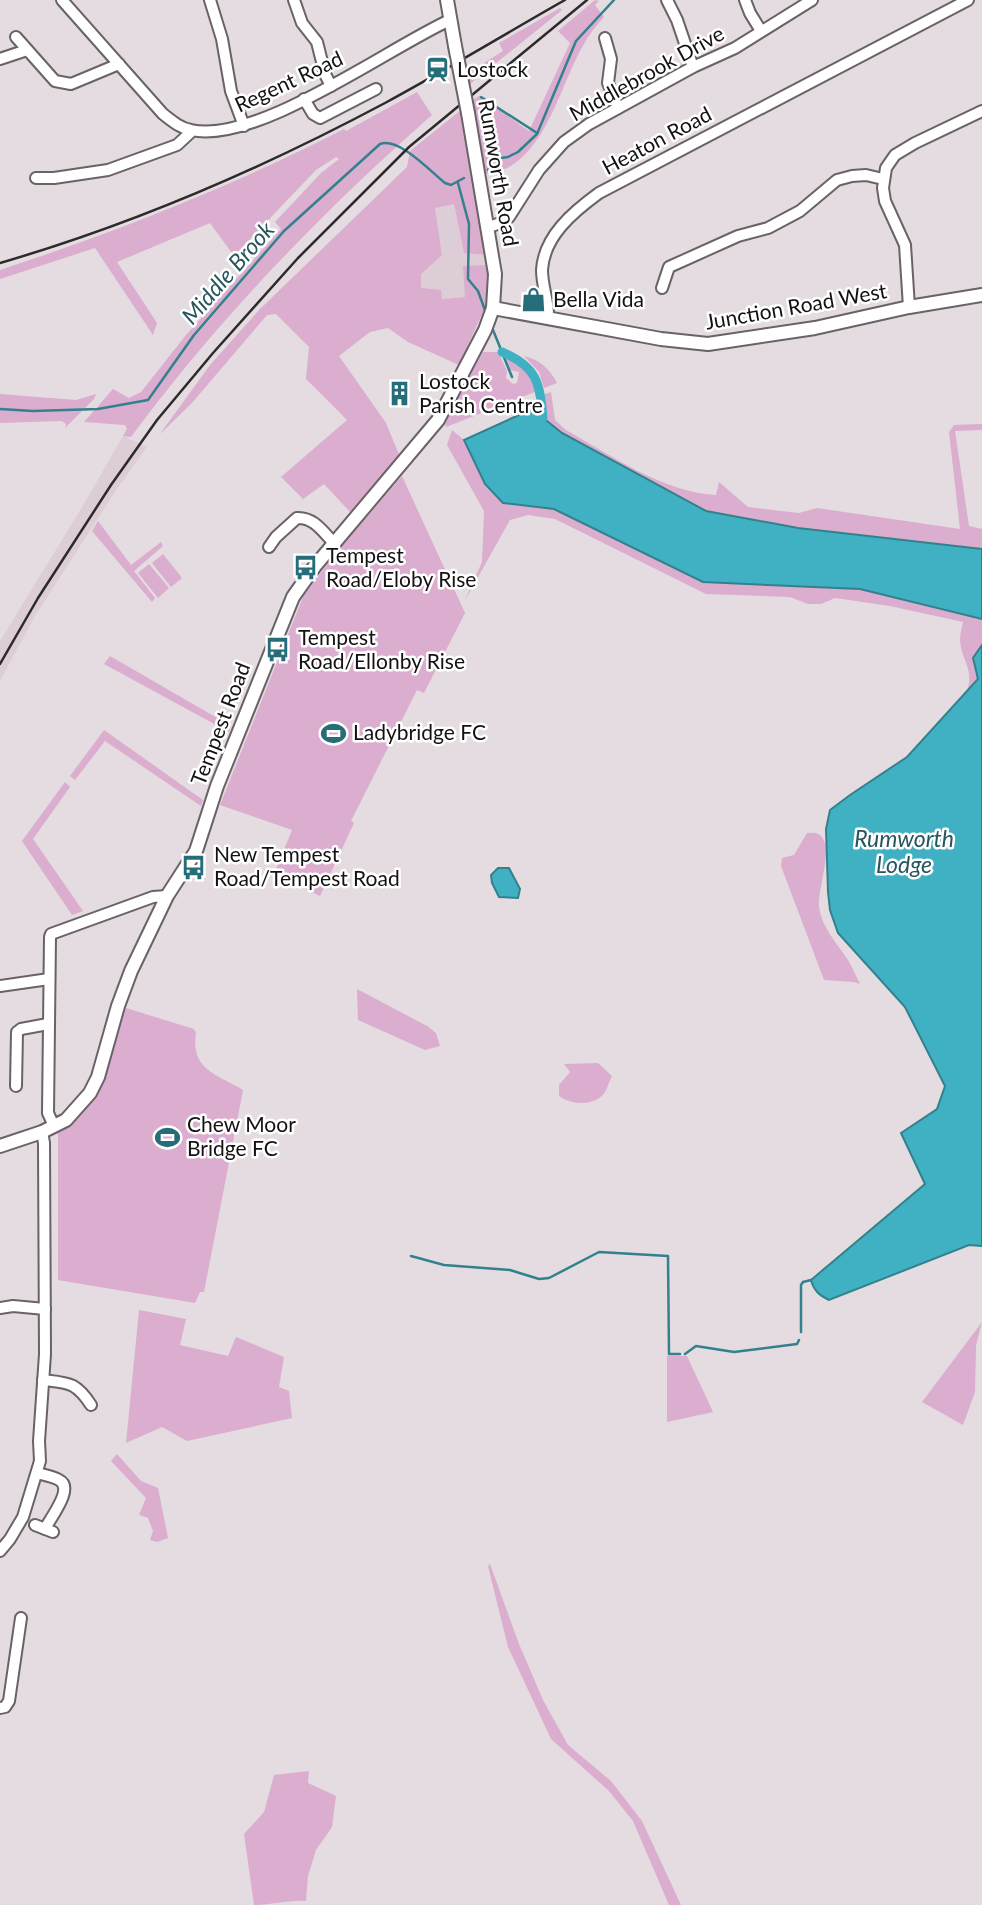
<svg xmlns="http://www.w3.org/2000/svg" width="982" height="1905" viewBox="0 0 982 1905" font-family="Lato,sans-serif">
<rect width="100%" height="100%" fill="#e4dce1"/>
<g fill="#dccdd7">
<path d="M454,204L464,253L487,255L488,265L466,297L441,299L421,288L420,274L442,255L435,208Z"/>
<path d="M123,436L147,447L116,490L35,616L0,681V641L81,509Z"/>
</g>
<g fill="#dbadce">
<path d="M595,0L599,1L595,5L604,17C596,26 589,34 584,44C559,85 544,169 486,174L473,100L479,96L529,131L570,43L558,31Z"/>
<path d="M560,8L562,10L470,84L468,73L503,51L499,43Z"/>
<path d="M417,92L432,115C322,212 218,319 131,437L123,436L127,429L125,425L84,422L113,389L129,398L141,392L186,335L281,229L275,222L321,173L339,159L336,157L316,170L234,256L210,223L117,262L157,323L153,335L95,248L0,279V270C118,231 233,186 344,129L346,131Z"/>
<path d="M461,110L487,255L464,253L454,204L435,208L442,255L421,274V288L441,290L442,299L465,297L463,266L488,265L487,303L459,365L408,342L388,328L370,332L339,356L386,423L400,457L352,514L324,484L303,499L281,477L347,420L306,379L309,347L276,314L267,315L191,404L160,434L210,365L260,309L407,167L410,151Z"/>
<path d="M483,352H498L507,371L506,378L513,384L517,383L519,372L510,370L506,357C527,367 530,369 535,392L446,427L445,424Z"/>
<path d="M524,356C540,360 549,368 557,383L544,388L539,372Z"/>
<path d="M551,392L555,420L566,430C613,456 662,492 716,495L719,482L748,507L799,513L817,508L960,529L949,432L954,425L982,424V430L955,431L969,526L982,529V549L798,528L706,511L562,433L546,421L545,394Z"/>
<path d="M0,394L76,400L96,394L94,399L65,428L66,424L62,421L0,423Z"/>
<path d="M452,430L464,440L485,484L503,503L554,509L703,582L860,589L982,619V645L973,658L979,679L967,690C975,670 960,658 960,639C960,634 962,627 963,622L890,606L835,598L821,604H808L790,597L706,594L555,519L528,515L510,520L464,602L482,562L484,511L447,445Z"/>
<path d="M402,476L465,613L424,693L417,690L351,821L354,823L320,896L274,874L292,830L220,805L303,597L338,550Z"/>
<path d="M98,521L131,565L161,542L163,546L134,571L155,598L152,602L92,531Z"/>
<path d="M163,554L182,578L171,587L152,563Z"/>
<path d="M149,564L169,588L158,598L138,573Z"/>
<path d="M110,656L231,726L229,732L104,664Z"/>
<path d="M104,730L203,800L201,806L105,741L75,780L70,776Z"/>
<path d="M65,782L70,787L33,839L83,911L72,915L22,841Z"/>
<path d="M807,833C811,833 815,832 818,834C836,842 817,890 819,907C822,928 837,943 848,960C852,967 856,976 860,984L854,982L824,980L781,866L782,858L794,855Z"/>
<path d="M357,989L427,1026L436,1033L440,1046L425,1050L358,1020Z"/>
<path d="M126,1008L194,1029L196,1033C190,1069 216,1074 243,1090L204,1292H200L195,1303L58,1280V1132C99,1108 103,1074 115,1032L119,1028Z"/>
<path d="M598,1063L612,1076C609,1081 608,1087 605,1092C595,1107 571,1105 559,1096V1085L570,1072L564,1064Z"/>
<path d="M139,1310L186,1319L180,1345L228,1356L236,1337L284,1357L279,1387L289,1391L292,1418L187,1441L162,1427L126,1443Z"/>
<path d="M982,1322L976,1345L975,1392L963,1425L922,1402Z"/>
<path d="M667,1356H687L713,1412L667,1422Z"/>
<path d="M117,1454L141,1481L158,1488L168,1538L157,1542L150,1540L153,1531L148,1518L139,1515L146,1498L111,1461Z"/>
<path d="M490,1564L519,1644L543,1700L568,1745L611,1781L642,1821L681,1905H669L633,1821L609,1791L551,1739L508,1647L488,1566Z"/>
<path d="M309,1771L308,1783L336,1796L332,1827L316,1850L308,1876L306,1901C288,1900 273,1905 254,1905L244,1834L264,1812L274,1775Z"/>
</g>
<g fill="#40b1c2" stroke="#32818d" stroke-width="2">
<path d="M532,409L562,433L706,511L798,528L982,549V619L860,589L703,582L554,509L503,503L485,484L464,440Z"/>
<path d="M982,645V1246L969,1245L829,1300C819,1295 814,1291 811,1280L925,1184L901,1133L937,1109L945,1086L905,1007L838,933L830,910L828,892L826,829L830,810L850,795L907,757L978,679L973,658Z"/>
<path d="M498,868H509L520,889L518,898L499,897L492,883L491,875Z"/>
</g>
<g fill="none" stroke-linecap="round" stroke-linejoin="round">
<g stroke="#32818d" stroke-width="2.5">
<path d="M481,97L537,133"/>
<path d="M488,170L494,159L508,157L518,152L537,134L576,41L614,0"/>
<path d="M458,183L469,224L468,279L478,291L486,313"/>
<path d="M491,325L512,377"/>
<path d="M0,409L33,411L98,409L148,400L194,335L284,231L380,144C399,137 430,171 445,183L451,185L464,178"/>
<path d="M411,1256L444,1265L510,1270L539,1279L549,1278L599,1252L668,1256L669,1354H680"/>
<path d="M801,1332V1285L803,1282L811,1280"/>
<path d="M685,1354L696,1346L734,1352L797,1344L799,1340"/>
</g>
<path stroke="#40b1c2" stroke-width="9" d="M502,352C536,366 540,382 543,418"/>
<defs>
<g id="minor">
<path d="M62,0L163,114C172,121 180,128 191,130C256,145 388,48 450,20"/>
<path d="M210,0L222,39L231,91L244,126"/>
<path d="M294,0L302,23L317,42L325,74L331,86"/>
<path d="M667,0L677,20L693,67"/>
<path d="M745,0L750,13L761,31"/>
<path d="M16,37L55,81L71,84L119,64"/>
<path d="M605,38L611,59L608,83L618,108"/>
<path d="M0,59L27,50"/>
<path d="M304,99L313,114L320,118L376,89"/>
<path d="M36,178H54L108,170L177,145L192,131"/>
<path d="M489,227L503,222L509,217L539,170L564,142L589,124L693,67L735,48L812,0"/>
<path d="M662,288L669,267L738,236L768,228L800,211L837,180L852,176L866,175L883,179"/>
<path d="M909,307L905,245L885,201L883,188L886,168L895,155L915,143L982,111"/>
<path d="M548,318C549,302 542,287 542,270C544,236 573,212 599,193L968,0"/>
<path d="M269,547L276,537L297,518C314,517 323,532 334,543"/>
<path d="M0,986L49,979"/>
<path d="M16,1086L17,1032L21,1029L48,1024"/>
<path d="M54,1126L48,1113L50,937L51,934L153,897L167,896"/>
<path d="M0,1308L13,1306L45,1309"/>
<path d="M43,1380C69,1383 76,1382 91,1405"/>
<path d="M37,1473C44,1475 53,1476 59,1480C75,1488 50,1518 45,1529"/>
<path d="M35,1525L53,1532"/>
<path d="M0,1551L10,1539L23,1517L40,1461L39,1441L45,1354L44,1143L42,1132"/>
<path d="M0,1708L5,1707L9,1701L21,1618"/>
</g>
<g id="tertiary">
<path d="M447,0L455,46"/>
<path d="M493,308L661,339L708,344L815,328L909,307L982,295"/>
<path d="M0,1146L42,1132L66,1120L90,1093L98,1077L118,1006L131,971L167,896L196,851L217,786L293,597L315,566L438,420L485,330L493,308L495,274L468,113"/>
</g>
</defs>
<use href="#minor" stroke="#696267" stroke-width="14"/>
<use href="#tertiary" stroke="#696267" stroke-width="16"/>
<use href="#minor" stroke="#fff" stroke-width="10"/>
<use href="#tertiary" stroke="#fff" stroke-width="12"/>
<g stroke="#2d2a2c" stroke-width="2.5">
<path d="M0,263C134,224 263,168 385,103C446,70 505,34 565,0"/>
<path d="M0,664L38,598L111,485L157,420L213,353L298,258L409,147L587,0"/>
</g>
<defs>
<path id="tertiary-bridge" d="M455,46L468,113"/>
</defs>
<use href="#tertiary-bridge" stroke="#696267" stroke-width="16" stroke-linecap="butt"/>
<use href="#tertiary-bridge" stroke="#fff" stroke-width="12"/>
</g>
<defs>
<symbol id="station-bare" viewBox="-9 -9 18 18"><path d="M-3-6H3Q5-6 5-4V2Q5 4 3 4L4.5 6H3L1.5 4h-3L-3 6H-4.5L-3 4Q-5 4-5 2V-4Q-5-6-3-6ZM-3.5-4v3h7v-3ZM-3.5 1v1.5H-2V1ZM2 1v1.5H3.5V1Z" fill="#256d79" stroke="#fff" stroke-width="2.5" paint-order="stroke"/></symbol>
<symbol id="shop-bare" viewBox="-9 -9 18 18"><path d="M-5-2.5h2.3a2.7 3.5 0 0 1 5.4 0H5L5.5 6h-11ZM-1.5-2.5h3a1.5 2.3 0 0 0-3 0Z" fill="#256d79" stroke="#fff" stroke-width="2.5" paint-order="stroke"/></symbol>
<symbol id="building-bare" viewBox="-9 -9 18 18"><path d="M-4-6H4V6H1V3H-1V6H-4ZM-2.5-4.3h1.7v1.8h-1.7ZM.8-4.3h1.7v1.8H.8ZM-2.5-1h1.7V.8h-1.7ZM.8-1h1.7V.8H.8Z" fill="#256d79" stroke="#fff" stroke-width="2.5" paint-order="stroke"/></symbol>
<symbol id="bus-bare" viewBox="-9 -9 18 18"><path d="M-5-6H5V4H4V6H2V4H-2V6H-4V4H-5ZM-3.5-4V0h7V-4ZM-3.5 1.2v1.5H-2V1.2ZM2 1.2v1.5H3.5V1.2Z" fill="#256d79" stroke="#fff" stroke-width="2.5" paint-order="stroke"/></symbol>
<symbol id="stadium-bare" viewBox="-9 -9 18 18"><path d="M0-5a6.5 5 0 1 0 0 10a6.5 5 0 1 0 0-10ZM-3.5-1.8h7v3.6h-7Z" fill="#256d79" stroke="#fff" stroke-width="2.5" paint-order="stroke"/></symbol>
</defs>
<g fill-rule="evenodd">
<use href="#station-bare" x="420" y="52" width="35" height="35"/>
<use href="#shop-bare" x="516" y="282" width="35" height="35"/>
<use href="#building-bare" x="382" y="376" width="35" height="35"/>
<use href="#bus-bare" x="288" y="550" width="35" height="35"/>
<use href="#bus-bare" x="260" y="632" width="35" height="35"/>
<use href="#stadium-bare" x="316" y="716" width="35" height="35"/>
<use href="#bus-bare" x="176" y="850" width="35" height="35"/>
<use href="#stadium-bare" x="150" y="1120" width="35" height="35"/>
</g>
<g text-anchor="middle" stroke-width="5" stroke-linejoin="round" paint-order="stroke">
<g font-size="21" fill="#131112" stroke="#fff" text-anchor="start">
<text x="457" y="77">Lostock</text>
<text x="553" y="307">Bella Vida</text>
<text x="419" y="389">Lostock<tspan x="419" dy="24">Parish Centre</tspan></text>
<text x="326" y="563">Tempest<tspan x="326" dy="24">Road/Eloby Rise</tspan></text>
<text x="298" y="645">Tempest<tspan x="298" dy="24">Road/Ellonby Rise</tspan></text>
<text x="353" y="740">Ladybridge FC</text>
<text x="214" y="862">New Tempest<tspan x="214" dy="24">Road/Tempest Road</tspan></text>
<text x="187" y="1132">Chew Moor<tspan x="187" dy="24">Bridge FC</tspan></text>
</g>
<g font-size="21" fill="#131112" stroke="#fff">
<text transform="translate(647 74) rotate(-29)" y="7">Middlebrook Drive</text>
<text transform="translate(289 82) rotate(-25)" y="7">Regent Road</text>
<text transform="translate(657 141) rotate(-28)" y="7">Heaton Road</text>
<text transform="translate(498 173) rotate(80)" y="7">Rumworth Road</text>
<text transform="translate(796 307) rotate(-10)" y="7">Junction Road West</text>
<text transform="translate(221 724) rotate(-69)" y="7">Tempest Road</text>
</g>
<g font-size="23" font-style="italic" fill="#27565e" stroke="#fff">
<text transform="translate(228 273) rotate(-49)" y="8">Middle Brook</text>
<text x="904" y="847">Rumworth<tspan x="904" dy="26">Lodge</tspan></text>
</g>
</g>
</svg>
